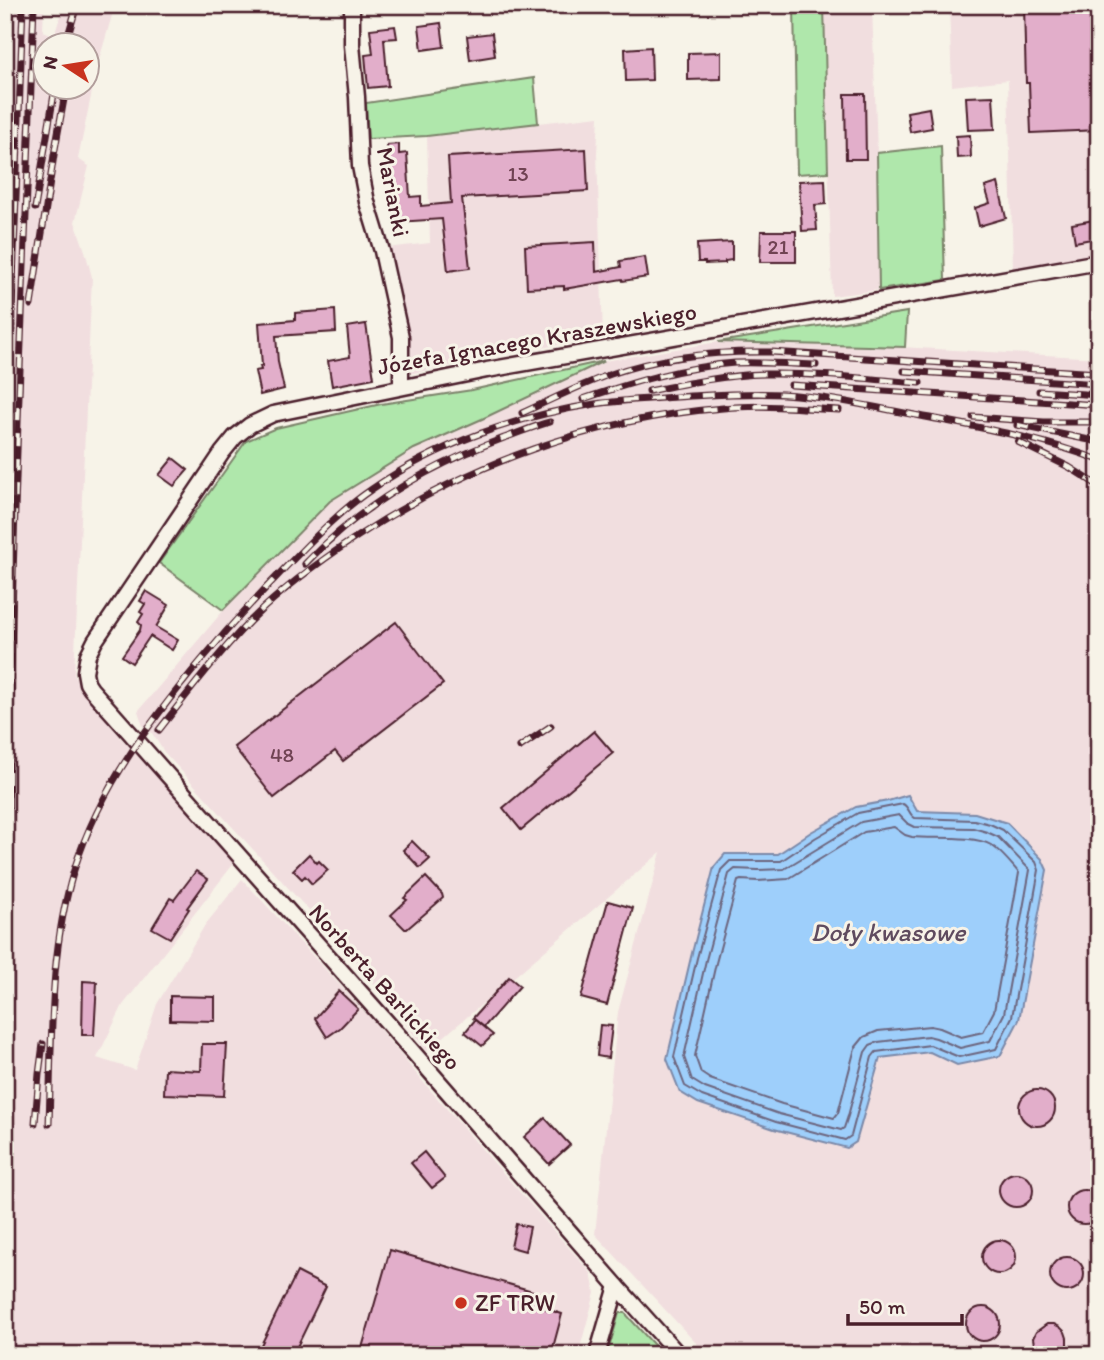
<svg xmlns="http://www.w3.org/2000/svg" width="1104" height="1360" viewBox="0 0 1104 1360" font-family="Itim,sans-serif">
<rect width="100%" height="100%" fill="#f7f3e8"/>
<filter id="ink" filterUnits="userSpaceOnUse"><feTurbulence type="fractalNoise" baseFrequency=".0143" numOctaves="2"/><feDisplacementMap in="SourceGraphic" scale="14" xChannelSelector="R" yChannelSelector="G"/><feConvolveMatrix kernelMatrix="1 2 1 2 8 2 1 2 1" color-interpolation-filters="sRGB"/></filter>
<g filter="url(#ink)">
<g fill="#f1dedf" fill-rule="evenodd">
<path d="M5,5H44L43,31L51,34L55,33L64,5H115L97,67L78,159L89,166L75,222L85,251L92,277L74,674L84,693L120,737L235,862L123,1005L97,1058L135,1070L157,1004L205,925L242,879L372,1020L425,1084L591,1273L595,1293L578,1355H5ZM46,46H88V88H46Z"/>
<path d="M824,5H872L877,153L879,290L832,296Z"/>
<path d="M949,5H1099V253L1013,269L1008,80L952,86Z"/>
<path d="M599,116L597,153L603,336L408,374V334L387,248L430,243L427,136Z"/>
<path d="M718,342L864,345L1099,358V1355H707L595,1234L618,1012L661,852L427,1051L351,955L343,948L164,752L152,733L143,726L138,711L223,611L159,563L246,441L276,428L381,404L472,390L604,361Z"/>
</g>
<g fill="#afe7ab" stroke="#7c836b" stroke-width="2">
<path d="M794,5H824L828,172L797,174Z"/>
<path d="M534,78L538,123L427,136L368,139L366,103Z"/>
<path d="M941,146L945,280L879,290L877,153Z"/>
<path d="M907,312L905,347L718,342Z"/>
<path d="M604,361L482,419L414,449L330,501L223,610L159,563L246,441L276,428L381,404L472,390Z"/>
<path d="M619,1313H625L663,1355H607Z"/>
</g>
<path fill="#9ecffb" stroke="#7c89a8" stroke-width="2" d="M908,795L917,811L975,813L1007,823L1042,859L1047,870L1019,1020L1000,1056L957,1065L930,1052L880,1058L856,1142L847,1148L774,1129L698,1103L680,1092L667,1059L691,957L714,867L725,854H778L811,832L856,807L888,801Z"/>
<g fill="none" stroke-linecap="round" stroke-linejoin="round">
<g stroke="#6c657e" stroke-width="2">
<path d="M903,804C909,807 909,815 915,818L974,820L990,824L1003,830L1036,862L1039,870L1012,1017L996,1049L959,1057L930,1045L876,1052L872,1057L851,1136L845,1140L776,1122L702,1096L685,1086L674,1057L697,958L721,870L730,861H781L815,838L858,813Z"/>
<path d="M899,815L907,823L915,827L973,828L987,832L998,837L1030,870L1004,1014L990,1041L960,1048L936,1038L928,1036L878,1042L870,1045L865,1052L848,1116L844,1128L841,1130L779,1114L705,1088L692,1080L684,1057L706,960L729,874L735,869L758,870L784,869L861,822Z"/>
<path d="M894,827L905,835L912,837C934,839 974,835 991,845C1001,851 1011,864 1019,873L994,1011L983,1032L961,1037L940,1028L930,1026L878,1031L864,1037L855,1048L838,1113L834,1118L782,1104L710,1079L701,1073L695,1056L716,963L738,881L741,880L758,881L788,879L864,832Z"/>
</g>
</g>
<g fill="#e2aeca" stroke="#4a1f2b" stroke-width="2">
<path d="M1061,5H1096L1099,130L1031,133L1029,83H1026L1024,6Z"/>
<path d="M441,23L444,47L422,50L419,26Z"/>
<path d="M395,26L397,38L384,39L388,86L368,88L365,55L373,54L370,29Z"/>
<path d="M492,33L495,56L470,60L467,36Z"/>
<path d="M651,47L652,80L626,81L625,49Z"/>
<path d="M721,52V79L688,80V53Z"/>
<path d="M845,94H865L866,159H846Z"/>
<path d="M993,96L995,129L968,130L966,97Z"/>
<path d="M929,108L932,128L910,132L907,112Z"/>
<path d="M970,135L971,157L957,158L956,136Z"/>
<path d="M399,144V154L407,153L410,197L421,196V206L451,203L448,157L586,149L588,191L462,198L470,268L448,271L442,219L398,222L395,180L391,181V177H389L386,155H388L387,145Z"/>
<path d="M825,180L826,204L815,205L817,230L802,231L799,181Z"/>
<path d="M998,183L1006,218L979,226L975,208L990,203L985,187Z"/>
<path d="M1094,220L1097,238L1075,242L1072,224Z"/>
<path d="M761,231H796V262H760Z"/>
<path d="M595,242L596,272L621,267L620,261L645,257L648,277L623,281L622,279L564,289V286L527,288L525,246Z"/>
<path d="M732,242V260L725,261V263L705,264V262H698L697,244Z"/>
<path d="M335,310L336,332L276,336L278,362L284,389L260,395L255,371L261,370L260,366H262L259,323L295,320V313Z"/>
<path d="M366,324L374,378L332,386L328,361L350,357L347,327Z"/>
<path d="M173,458L188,470L174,486L159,475Z"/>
<path d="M146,591L169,605L156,627L178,640L172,650L150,636L132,663L122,656L140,630L141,625L138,622L143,614L140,612L145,604L140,601Z"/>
<path d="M396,622L443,684L343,761L335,751L274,798L234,747Z"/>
<path d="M594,731L613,753L521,830L503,808Z"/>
<path d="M412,841L430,859L420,868L403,850Z"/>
<path d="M309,854L317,863L319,861L328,870L312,884L305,876L302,879L293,870Z"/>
<path d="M196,871L208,879L187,908L189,909L170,938L152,928L170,898L174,900Z"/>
<path d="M426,877L442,894L443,898L407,929H405L391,915L407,900L404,898Z"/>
<path d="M608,901L633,908L607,1005L581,998Z"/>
<path d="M509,977L520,986L484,1027L473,1018Z"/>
<path d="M83,981L97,982L94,1035H82Z"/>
<path d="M339,991L358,1009L340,1028L327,1037L315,1018Z"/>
<path d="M170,996L215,997V1021L170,1020Z"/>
<path d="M475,1020L493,1035L482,1046L465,1032Z"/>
<path d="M600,1025L612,1026L608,1058L597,1056Z"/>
<path d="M202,1044H227L224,1096L164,1094L165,1069L201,1071Z"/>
<circle cx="1037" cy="1108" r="18"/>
<path d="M545,1118L570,1145L549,1164L524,1137Z"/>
<path d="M424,1152L445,1178L432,1188L411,1163Z"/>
<circle cx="1016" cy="1190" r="17"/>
<circle cx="1084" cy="1207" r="17"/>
<path d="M516,1224L530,1227L525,1251L511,1247Z"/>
<circle cx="999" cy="1257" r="17"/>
<path d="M390,1250L550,1296L546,1309L562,1314L551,1355H360Z"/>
<circle cx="1067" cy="1274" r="17"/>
<path d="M297,1272L326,1287L293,1355H256Z"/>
<circle cx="983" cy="1324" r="17"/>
<path d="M1047,1324H1054L1060,1327L1065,1332L1067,1338V1345L1061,1355H1039L1035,1351L1033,1338L1036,1332Z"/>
</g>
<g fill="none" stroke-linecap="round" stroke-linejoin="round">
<defs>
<g id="minor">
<path d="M352,5V45L357,97L360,166L367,202L382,251L401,337V386"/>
<path d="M597,1355L617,1286"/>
<path d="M679,1355L617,1286L386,1021L91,689L87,683L85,672L88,655L95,641L222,453L235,437L250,425L273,414L487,370L1099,262"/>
</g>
</defs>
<use href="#minor" stroke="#4a1f2b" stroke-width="19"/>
<use href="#minor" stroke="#f7f3e8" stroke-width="14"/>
<defs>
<g id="rail">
<path d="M65,46L77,5"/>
<path d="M35,208L55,88"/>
<path d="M31,305L54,155L66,88"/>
<path d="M904,371L1099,384"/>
<path d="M791,385L1099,405"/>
<path d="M649,391C687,383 726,375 765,374C817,373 869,379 920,383"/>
<path d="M1039,391L1099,395"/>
<path d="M583,399C633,382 682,367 735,363C762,362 790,364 816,365"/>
<path d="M522,413C551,400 580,385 611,374C662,356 717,351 771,352L1099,373"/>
<path d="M973,417L1044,422H1099"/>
<path d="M1017,425L1099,442"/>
<path d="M1018,442L1069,467L1099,486"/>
<path d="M5,500L23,5"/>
<path d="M305,564C360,506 428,466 504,438C519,433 534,426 550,422"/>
<path d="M159,730C188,693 217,655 250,621C283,588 320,561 358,536C468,464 592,419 723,408C761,404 801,408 839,410"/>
<path d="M520,747L551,726"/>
<path d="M35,1123L39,1074L43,1044"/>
<path d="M49,1124C52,1039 49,952 74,870C101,783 158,710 217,642C238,617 260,594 283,570C311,541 338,512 372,489C437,444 517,416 595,404C622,400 650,399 677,397C713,395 747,392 783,394C832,397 882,409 931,418C988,429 1044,439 1099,460"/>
<path d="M5,1330C11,1144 7,957 9,771C12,516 25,260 34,5"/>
</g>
</defs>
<use href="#rail" stroke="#4a1f2b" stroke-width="7"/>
<use href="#rail" stroke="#f7f3e8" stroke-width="4.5" stroke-dasharray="13" stroke-linecap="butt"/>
</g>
</g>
<circle fill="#c8321e" stroke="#f7f3e8" stroke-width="2.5" cx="461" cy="1303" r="7"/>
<g text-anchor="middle" stroke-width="6" stroke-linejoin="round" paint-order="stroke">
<g font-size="21" fill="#704353">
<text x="518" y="181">13</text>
<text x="778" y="254">21</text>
<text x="282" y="762">48</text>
</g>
<g font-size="24" fill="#4a1f2b" stroke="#f7f3e8">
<text transform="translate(393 192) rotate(79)" y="8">Marianki</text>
<text transform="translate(537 339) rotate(-10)" y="8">Józefa Ignacego Kraszewskiego</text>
<text transform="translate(385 987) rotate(48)" y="8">Norberta Barlickiego</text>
</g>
<g font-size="24" fill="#4a1f2b" stroke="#f7f3e8" text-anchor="start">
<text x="475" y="1311">ZF TRW</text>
</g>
<g font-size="26" font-style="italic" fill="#5f4b5f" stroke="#f7f3e8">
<text x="888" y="941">Doły kwasowe</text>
</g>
</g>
<rect width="1104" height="1360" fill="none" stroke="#f7f3e8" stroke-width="28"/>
<rect x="14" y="14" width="1076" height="1332" fill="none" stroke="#4a1f2b" stroke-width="2.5" filter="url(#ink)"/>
<g transform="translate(66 66) rotate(282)"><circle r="33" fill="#f7f3e8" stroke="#b29e9c" stroke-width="2"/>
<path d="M0-5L12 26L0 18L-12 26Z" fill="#c8321e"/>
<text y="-10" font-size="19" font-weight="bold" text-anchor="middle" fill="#4a1f2b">N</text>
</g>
<path d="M848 1314v10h114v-10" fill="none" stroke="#4a1f2b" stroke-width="3.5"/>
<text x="859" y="1314" font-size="21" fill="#4a1f2b" stroke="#f7f3e8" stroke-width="5" paint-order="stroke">50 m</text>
</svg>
